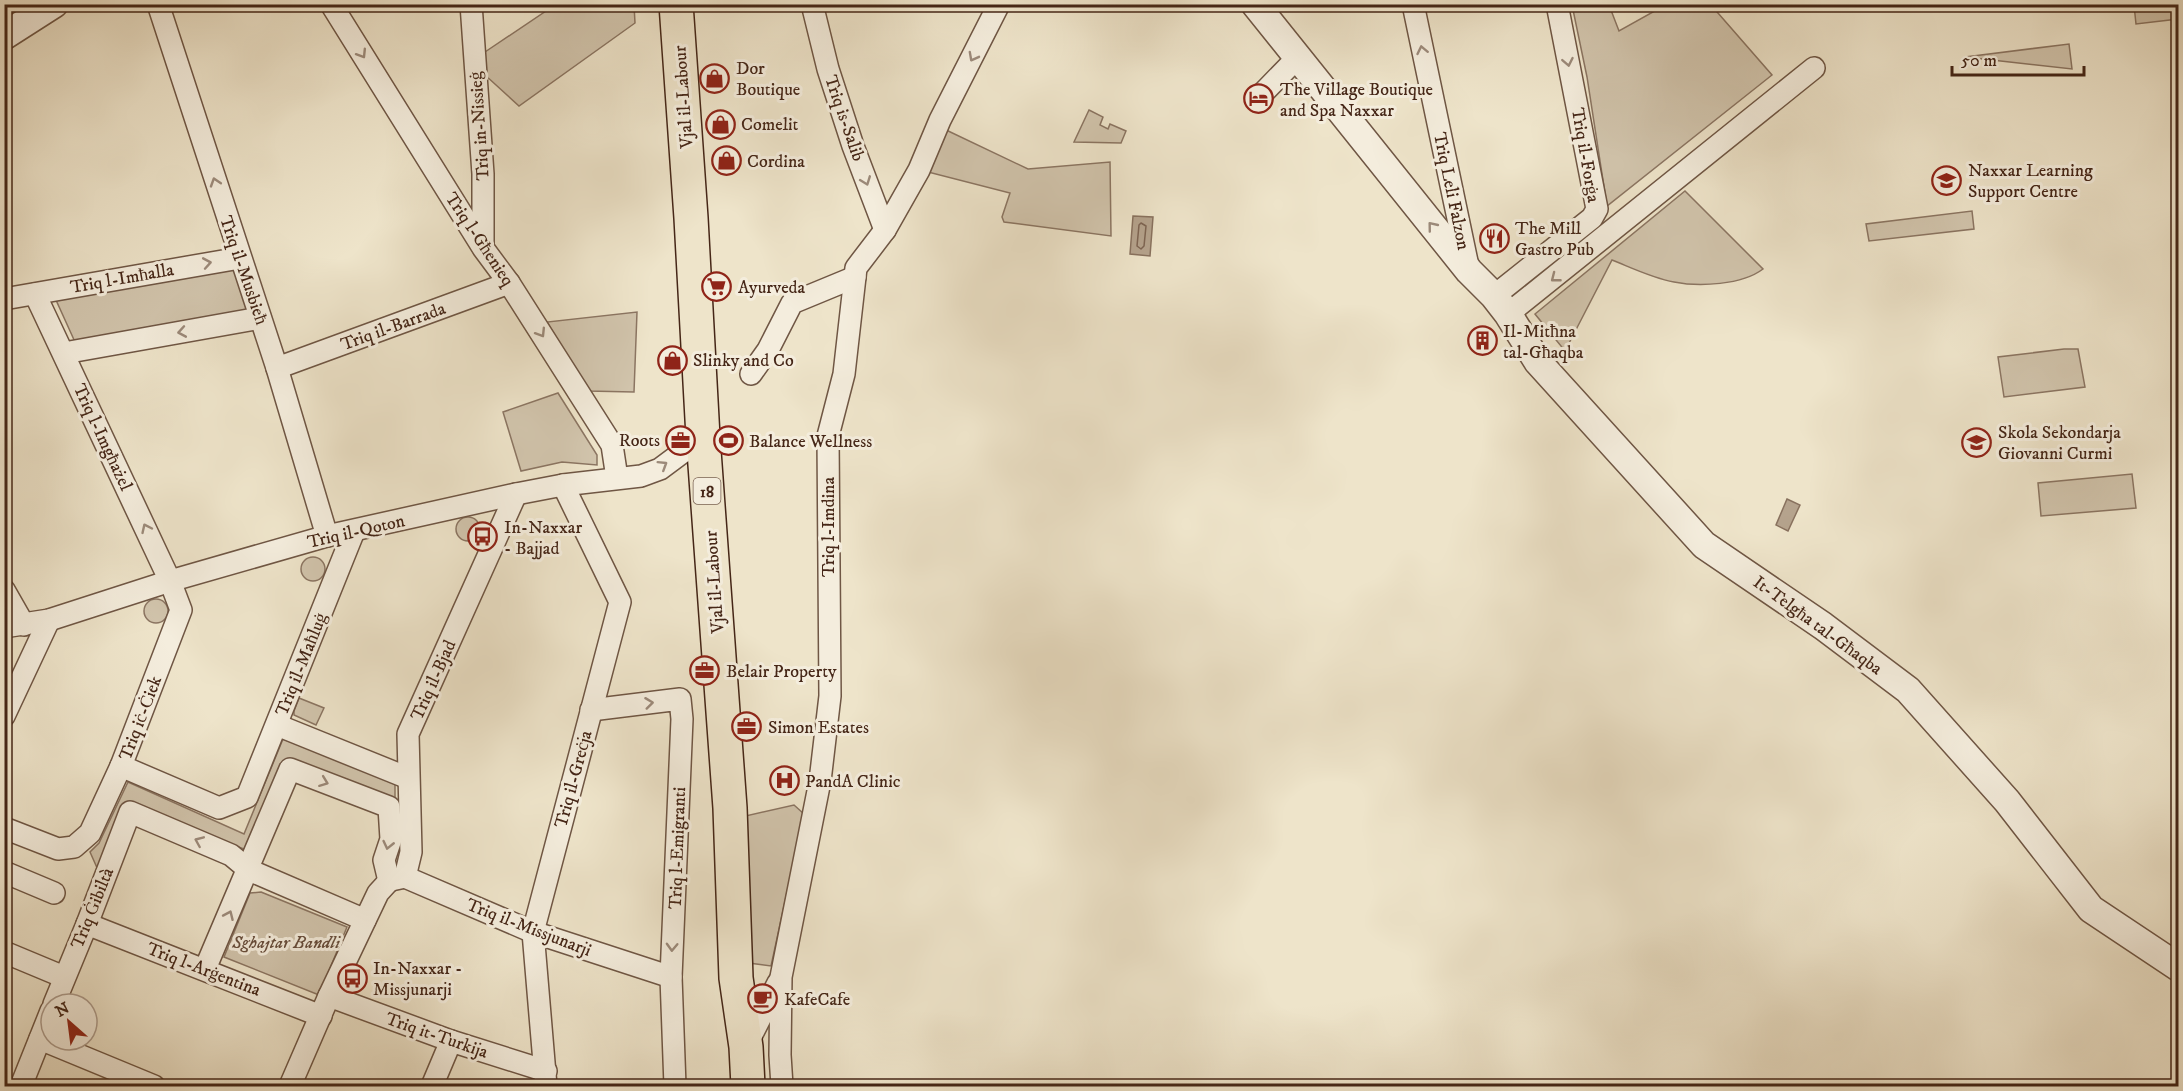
<svg xmlns="http://www.w3.org/2000/svg" width="2183" height="1091" viewBox="0 0 2183 1091" font-family="'IM FELL DW Pica',serif">
<rect width="100%" height="100%" fill="#eee4ca"/>
<filter id="stains"><feTurbulence type="fractalNoise" baseFrequency=".00333" numOctaves="4"/><feColorMatrix values="0 0 0 0 .2 0 0 0 0 .09 0 0 0 0 .02 0 0 0 .5 -.17"/></filter>
<radialGradient id="worn" r=".72"><stop offset=".6" stop-color="#630" stop-opacity="0"/><stop offset="1" stop-color="#630" stop-opacity=".3"/></radialGradient>
<g fill="#d1c4ac" stroke="#8b7562" stroke-width="1.5">
<path d="M555,5H634L635,23L519,106L485,75L482,54Z"/>
<path d="M1572,5H1609L1619,31L1662,7L1663,5H1711L1772,75L1607,206L1587,77Z"/>
<path d="M2134,5H2178V19L2136,24Z"/>
<path d="M2069,44L2072,69L1965,57Z"/>
<path d="M1089,110L1103,117L1100,125L1108,129L1110,124L1126,131L1121,143L1074,142Z"/>
<path d="M944,129L1028,169L1110,162L1111,236L1004,222L1002,217L1010,193L928,172Z"/>
<path d="M1685,191L1763,269C1742,285 1699,287 1674,282C1652,278 1632,268 1612,260L1565,351L1535,314Z"/>
<path d="M1972,211L1974,229L1869,241L1866,224Z"/>
<path d="M236,266L253,310L75,342L56,300Z"/>
<path d="M637,312L634,392L587,391L547,322Z"/>
<path d="M2064,349H2078L2085,387L2004,397L1998,357Z"/>
<path d="M558,393L597,455V465L562,462L521,471L503,412Z"/>
<path d="M2132,474L2136,508L2041,516L2038,483Z"/>
<circle cx="468" cy="529" r="12"/>
<circle cx="313" cy="569" r="12"/>
<circle cx="156" cy="611" r="12"/>
<path d="M299,698L324,708L316,725L294,715V711Z"/>
<path d="M283,739L395,783V804L289,760L249,851L129,805L98,870L90,852L99,843L128,782L244,834Z"/>
<path d="M794,805L804,814L771,966L749,963L741,817Z"/>
<path d="M261,892L347,927L319,995L224,957L250,893Z"/>
</g>
<g fill="#b5a38d" stroke="#88715e" stroke-width="1.5">
<path d="M1133,216L1153,217L1150,256L1130,254Z"/>
<path d="M1787,499L1800,505L1788,531L1776,525Z"/>
</g>
<g fill="none" stroke-linecap="round" stroke-linejoin="round">
<path stroke="#7d6452" stroke-width="1.5" d="M1141,223L1146,226L1144,246L1141,249L1137,246L1139,225Z"/>
<defs>
<g id="minor">
<path d="M158,4L277,368L327,536"/>
<path d="M331,4L483,248L509,283L612,445L617,478"/>
<path d="M471,4L483,174V247"/>
<path d="M812,4L828,69L853,146L885,230"/>
<path d="M1413,4L1469,271"/>
<path d="M1260,96L1297,58"/>
<path d="M1494,296L1592,218L1597,209L1557,4"/>
<path d="M4,299L240,258"/>
<path d="M1508,314L1814,68"/>
<path d="M64,353L260,318"/>
<path d="M277,368L509,283"/>
<path d="M751,374L768,350L792,303L855,277"/>
<path d="M4,590L24,625"/>
<path d="M4,627L49,620L170,581L327,536L516,494L563,485L641,476L660,469L703,437"/>
<path d="M591,710L680,699L682,719L671,977L675,1086"/>
<path d="M4,716L49,620"/>
<path d="M277,725L408,778"/>
<path d="M121,766L219,808L247,797L354,531"/>
<path d="M4,828L58,849L74,847L90,833L121,766L181,610L170,581L35,294"/>
<path d="M4,872L54,893"/>
<path d="M405,877L411,852L408,734L516,494"/>
<path d="M391,880L405,877L533,932L671,977"/>
<path d="M87,924L321,1016"/>
<path d="M4,952L64,977"/>
<path d="M205,969L290,769L389,807L391,839L384,860L389,881"/>
<path d="M329,996L451,1041L546,1071"/>
<path d="M54,1004L87,924L130,812L231,855L249,870L365,920"/>
<path d="M40,1039L154,1086"/>
<path d="M746,1046L778,983"/>
<path d="M21,1086L51,1011"/>
<path d="M290,1086L329,996L378,893L389,881"/>
<path d="M432,1086L451,1041"/>
<path d="M546,1086L533,932L620,602L563,485"/>
<path d="M782,1086L780,1055L781,977L820,781L830,696L828,436L844,374L856,268L885,230L919,170L940,120L999,4"/>
</g>
<g id="tertiary">
<path d="M1255,4L1469,271L1494,296L1508,314L1538,362L1704,545L1823,626L1908,690L2007,801L2091,909L2178,967"/>
<path d="M4,36L54,4"/>
</g>
<path id="primary" d="M676,4L691,218L703,437L730,808L736,978L746,1047L748,1086"/>
</defs>
<use href="#minor" stroke="#6f5644" stroke-width="24"/>
<use href="#tertiary" stroke="#6f5644" stroke-width="30"/>
<use href="#primary" stroke="#452617" stroke-width="36"/>
<use href="#minor" stroke="#f4eddd" stroke-width="21"/>
<use href="#tertiary" stroke="#f4eddd" stroke-width="27"/>
<use href="#primary" stroke="#eee4ca" stroke-width="33"/>
</g>
<defs><path id="oneway-chevron" d="M-2-3.5L2.5 0L-2 3.5" fill="none" stroke-width="1.6" stroke-linecap="round" stroke-linejoin="round" transform="scale(1.5)"/></defs>
<g stroke="#9c8a7a">
<use href="#oneway-chevron" transform="translate(1422 50) rotate(-102)"/>
<use href="#oneway-chevron" transform="translate(362 54) rotate(58)"/>
<use href="#oneway-chevron" transform="translate(973 57) rotate(118)"/>
<use href="#oneway-chevron" transform="translate(1568 62) rotate(79)"/>
<use href="#oneway-chevron" transform="translate(866 181) rotate(69)"/>
<use href="#oneway-chevron" transform="translate(215 182) rotate(-108)"/>
<use href="#oneway-chevron" transform="translate(1432 226) rotate(-129)"/>
<use href="#oneway-chevron" transform="translate(207 263) rotate(-10)"/>
<use href="#oneway-chevron" transform="translate(1555 278) rotate(142)"/>
<use href="#oneway-chevron" transform="translate(182 332) rotate(170)"/>
<use href="#oneway-chevron" transform="translate(541 333) rotate(58)"/>
<use href="#oneway-chevron" transform="translate(663 465) rotate(-32)"/>
<use href="#oneway-chevron" transform="translate(146 528) rotate(-115)"/>
<use href="#oneway-chevron" transform="translate(649 703) rotate(-7)"/>
<use href="#oneway-chevron" transform="translate(324 782) rotate(21)"/>
<use href="#oneway-chevron" transform="translate(199 841) rotate(-157)"/>
<use href="#oneway-chevron" transform="translate(388 845) rotate(103)"/>
<use href="#oneway-chevron" transform="translate(229 915) rotate(-66)"/>
<use href="#oneway-chevron" transform="translate(672 947) rotate(92)"/>
</g>
<defs>
<symbol id="shop-ring" viewBox="-11 -11 22 22"><circle r="9.5" fill="#f4eddd" stroke="#8f2418" stroke-width="1.5"/><path d="M-5-2.5h2.3a2.7 3.5 0 0 1 5.4 0H5L5.5 6h-11ZM-1.5-2.5h3a1.5 2.3 0 0 0-3 0Z" fill="#8f2418"/></symbol>
<symbol id="hotel-ring" viewBox="-11 -11 22 22"><circle r="9.5" fill="#f4eddd" stroke="#8f2418" stroke-width="1.5"/><path d="M-6-4.5h1.5V1H6V5H4.5V3h-9V5H-6ZM-4 0a1.8 1.8 0 1 1 3.6 0ZM.5 0V-2.5h3Q6-2.5 6 0Z" fill="#8f2418"/></symbol>
<symbol id="school-ring" viewBox="-11 -11 22 22"><circle r="9.5" fill="#f4eddd" stroke="#8f2418" stroke-width="1.5"/><path d="M0-5L7-2L0 1L-7-2ZM-4 1L0 2.5L4 1V4Q0 6-4 4Z" fill="#8f2418"/></symbol>
<symbol id="restaurant-ring" viewBox="-11 -11 22 22"><circle r="9.5" fill="#f4eddd" stroke="#8f2418" stroke-width="1.5"/><path d="M-5-6h1v4h1v-4h1v4h1v-4h1v5L-1.5 .5V6h-2V.5L-5-1ZM5-6V6H3V1.5H1.5Q1.5-4 5-6Z" fill="#8f2418"/></symbol>
<symbol id="supermarket-ring" viewBox="-11 -11 22 22"><circle r="9.5" fill="#f4eddd" stroke="#8f2418" stroke-width="1.5"/><path d="M-6-5.5h2.5l.6 2H6L4.5 2H-2.5L-4.4-4H-6ZM-1.5 3.2a1.3 1.3 0 1 0 .1 0ZM3 3.2a1.3 1.3 0 1 0 .1 0Z" fill="#8f2418"/></symbol>
<symbol id="building-ring" viewBox="-11 -11 22 22"><circle r="9.5" fill="#f4eddd" stroke="#8f2418" stroke-width="1.5"/><path d="M-4-6H4V6H1V3H-1V6H-4ZM-2.5-4.3h1.7v1.8h-1.7ZM.8-4.3h1.7v1.8H.8ZM-2.5-1h1.7V.8h-1.7ZM.8-1h1.7V.8H.8Z" fill="#8f2418"/></symbol>
<symbol id="office-ring" viewBox="-11 -11 22 22"><circle r="9.5" fill="#f4eddd" stroke="#8f2418" stroke-width="1.5"/><path d="M-6-3h4V-5.5h4V-3h4V5H-6ZM-1-4.5V-3h2v-1.5ZM-6 0V1H6V0Z" fill="#8f2418"/></symbol>
<symbol id="stadium-ring" viewBox="-11 -11 22 22"><circle r="9.5" fill="#f4eddd" stroke="#8f2418" stroke-width="1.5"/><path d="M0-5a6.5 5 0 1 0 0 10a6.5 5 0 1 0 0-10ZM-3.5-1.8h7v3.6h-7Z" fill="#8f2418"/></symbol>
<symbol id="bus-ring" viewBox="-11 -11 22 22"><circle r="9.5" fill="#f4eddd" stroke="#8f2418" stroke-width="1.5"/><path d="M-5-6H5V4H4V6H2V4H-2V6H-4V4H-5ZM-3.5-4V0h7V-4ZM-3.5 1.2v1.5H-2V1.2ZM2 1.2v1.5H3.5V1.2Z" fill="#8f2418"/></symbol>
<symbol id="hospital-ring" viewBox="-11 -11 22 22"><circle r="9.5" fill="#f4eddd" stroke="#8f2418" stroke-width="1.5"/><path d="M-5-5h3v3.5h4V-5h3V5h-3V1.5h-4V5h-3Z" fill="#8f2418"/></symbol>
<symbol id="cafe-ring" viewBox="-11 -11 22 22"><circle r="9.5" fill="#f4eddd" stroke="#8f2418" stroke-width="1.5"/><path d="M-5.5-4.5H6V0H3Q3 3.5 0 3.5H-2.5Q-5.5 3.5-5.5 0ZM3-3.2v2h1.7v-2ZM-6 4.5H4V6H-6Z" fill="#8f2418"/></symbol>
</defs>
<g fill-rule="evenodd">
<use href="#shop-ring" x="698" y="62" width="33" height="33"/>
<use href="#hotel-ring" x="1242" y="82" width="33" height="33"/>
<use href="#shop-ring" x="704" y="108" width="33" height="33"/>
<use href="#shop-ring" x="710" y="144" width="33" height="33"/>
<use href="#school-ring" x="1930" y="164" width="33" height="33"/>
<use href="#restaurant-ring" x="1478" y="222" width="33" height="33"/>
<use href="#supermarket-ring" x="700" y="270" width="33" height="33"/>
<use href="#building-ring" x="1466" y="324" width="33" height="33"/>
<use href="#shop-ring" x="656" y="344" width="33" height="33"/>
<use href="#office-ring" x="664" y="424" width="33" height="33"/>
<use href="#stadium-ring" x="712" y="424" width="33" height="33"/>
<use href="#school-ring" x="1960" y="426" width="33" height="33"/>
<use href="#bus-ring" x="466" y="520" width="33" height="33"/>
<use href="#office-ring" x="688" y="654" width="33" height="33"/>
<use href="#office-ring" x="730" y="710" width="33" height="33"/>
<use href="#hospital-ring" x="768" y="764" width="33" height="33"/>
<use href="#bus-ring" x="336" y="962" width="33" height="33"/>
<use href="#cafe-ring" x="746" y="982" width="33" height="33"/>
</g>
<g text-anchor="middle" stroke-width="6" stroke-linejoin="round" paint-order="stroke">
<rect fill="#f4eddd" stroke="#7a6252" stroke-width="1.5" x="693.5" y="478" width="27" height="26" rx="4.5"/>
<g font-size="16" font-weight="bold" fill="#452617">
<text x="707" y="497">18</text>
</g>
<g font-size="18" fill="#452617" stroke="#f4eddd" text-anchor="start">
<text x="736" y="74">Dor<tspan x="736" dy="21">Boutique</tspan></text>
<text x="1280" y="95">The Village Boutique<tspan x="1280" dy="21">and Spa Naxxar</tspan></text>
<text x="741" y="130">Comelit</text>
<text x="747" y="167">Cordina</text>
<text x="1968" y="176">Naxxar Learning<tspan x="1968" dy="21">Support Centre</tspan></text>
<text x="1515" y="234">The Mill<tspan x="1515" dy="21">Gastro Pub</tspan></text>
<text x="738" y="293">Ayurveda</text>
<text x="1503" y="337">Il-Mitħna<tspan x="1503" dy="21">tal-Għaqba</tspan></text>
<text x="693" y="366">Slinky and Co</text>
<text x="1998" y="438">Skola Sekondarja<tspan x="1998" dy="21">Giovanni Curmi</tspan></text>
<text x="660" y="446" text-anchor="end">Roots</text>
<text x="749" y="447">Balance Wellness</text>
<text x="504" y="533">In-Naxxar<tspan x="504" dy="21">- Bajjad</tspan></text>
<text x="726" y="677">Belair Property</text>
<text x="768" y="733">Simon Estates</text>
<text x="805" y="787">PandA Clinic</text>
<text x="373" y="974">In-Naxxar -<tspan x="373" dy="21">Missjunarji</tspan></text>
<text x="784" y="1005">KafeCafe</text>
</g>
<g font-size="18" fill="#452617" stroke="#f4eddd">
<text transform="translate(683 97) rotate(-94)" y="6">Vjal il-Labour</text>
<text transform="translate(845 118) rotate(71)" y="6">Triq is-Salib</text>
<text transform="translate(479 126) rotate(-94)" y="6">Triq in-Nissieġ</text>
<text transform="translate(1586 155) rotate(80)" y="6">Triq il-Forġa</text>
<text transform="translate(1452 191) rotate(78)" y="6">Triq Leli Falzon</text>
<text transform="translate(480 239) rotate(56)" y="6">Triq l-Għenieq</text>
<text transform="translate(244 270) rotate(71)" y="6">Triq il-Musbieħ</text>
<text transform="translate(122 278) rotate(-10)" y="6">Triq l-Imħalla</text>
<text transform="translate(393 326) rotate(-20)" y="6">Triq il-Barrada</text>
<text transform="translate(103 437) rotate(65)" y="6">Triq l-Imgħażel</text>
<text transform="translate(828 527) rotate(-90)" y="6">Triq l-Imdina</text>
<text transform="translate(356 531) rotate(-13)" y="6">Triq il-Qoton</text>
<text transform="translate(714 582) rotate(-94)" y="6">Vjal il-Labour</text>
<text transform="translate(1818 625) rotate(36)" y="6">It-Telgħa tal-Għaqba</text>
<text transform="translate(301 664) rotate(-68)" y="6">Triq il-Maħluġ</text>
<text transform="translate(433 680) rotate(-66)" y="6">Triq il-Bjad</text>
<text transform="translate(140 718) rotate(-69)" y="6">Triq iċ-Ċiek</text>
<text transform="translate(573 779) rotate(-75)" y="6">Triq il-Greċja</text>
<text transform="translate(677 848) rotate(-88)" y="6">Triq l-Emigranti</text>
<text transform="translate(92 908) rotate(-68)" y="6">Triq Ġibiltà</text>
<text transform="translate(529 927) rotate(21)" y="6">Triq il-Missjunarji</text>
<text transform="translate(204 969) rotate(21)" y="6">Triq l-Arġentina</text>
<text transform="translate(437 1035) rotate(19)" y="6">Triq it-Turkija</text>
</g>
<g font-size="18" font-style="italic" fill="#684e3c" stroke="#f4eddd">
<text x="286" y="948">Sghajtar Bandli</text>
</g>
</g>
<rect width="2183" height="1091" fill="none" stroke="#eee4ca" stroke-width="24"/>
<rect x="6" y="6" width="2171" height="1079" fill="none" stroke="#452617" stroke-width="3"/>
<rect x="12" y="12" width="2159" height="1067" fill="none" stroke="#452617" stroke-width="1.5"/>
<g transform="translate(69 1022) rotate(332)"><circle r="28" fill="#f4eddd" stroke="#ae9d8e" stroke-width="1.5"/>
<path d="M0-4.5L10 22L0 15L-10 22Z" fill="#8f2418"/>
<text y="-9" font-size="16" font-weight="bold" text-anchor="middle" fill="#452617">N</text>
</g>
<path d="M1952 66v9h132v-9" fill="none" stroke="#452617" stroke-width="3"/>
<text x="1961" y="66" font-size="18" fill="#452617" stroke="#f4eddd" stroke-width="4.5" paint-order="stroke">50 m</text>
<rect width="100%" height="100%" filter="url(#stains)"/>
<rect width="100%" height="100%" fill="url(#worn)"/>
</svg>
